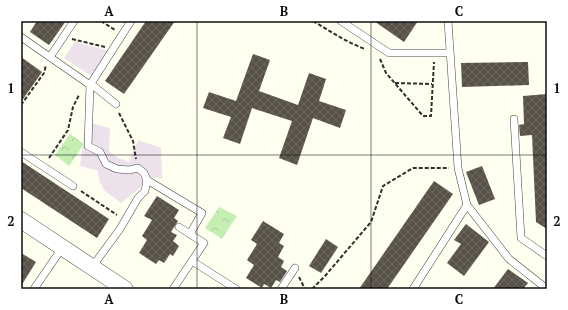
<svg xmlns="http://www.w3.org/2000/svg" width="568" height="310" viewBox="0 0 568 310" font-family="'PT Serif',serif">
<defs>
<pattern id="park-crowns" width="20" height="18" patternUnits="userSpaceOnUse"><rect width="20" height="18" fill="#c5eeb3"/><path d="M2 6a3 3 0 1 1 6 0M12 15a3 3 0 1 1 6 0" fill="none" stroke="#a8cb99"/></pattern>
<pattern id="building-cross-hatch" width="8" height="8" patternUnits="userSpaceOnUse"><rect width="8" height="8" fill="#585249"/><path d="M0 0l8 8M0 8l8-8" fill="none" stroke="#6b665f"/></pattern>
</defs>
<rect width="100%" height="100%" fill="#ffffef"/>
<g fill="#ede1ec">
<path d="M75,42L110,51L93,77L64,58Z"/>
<path d="M86,122L110,128L109,151L118,158L129,162L138,140L161,148L162,179L147,176L141,187L121,203L104,190L99,180L98,171L80,166Z"/>
</g>
<g fill="url(#park-crowns)">
<path d="M70,134L84,144L69,166L55,155Z"/>
<path d="M219,207L237,216L222,239L205,228Z"/>
</g>
<g fill="url(#building-cross-hatch)">
<path d="M37,21H66L49,45L30,32Z"/>
<path d="M146,21H175L124,94L105,81Z"/>
<path d="M374,21H418L404,42Z"/>
<path d="M253,54L270,60L259,91L298,105L309,73L326,79L319,101L346,110L340,128L313,118L297,165L279,158L292,121L252,108L240,144L223,138L231,117L203,108L209,92L236,101Z"/>
<path d="M21,57L42,72L21,102Z"/>
<path d="M528,62L529,85L462,87L461,63Z"/>
<path d="M547,94V229L536,222L532,135L520,136L519,125L524,124L523,96Z"/>
<path d="M21,161L109,219L97,238L21,188Z"/>
<path d="M482,166L495,199L479,205L466,172Z"/>
<path d="M434,181L453,194L387,289H359Z"/>
<path d="M157,196L179,210L174,218L178,221L171,232L177,235L173,241L179,246L173,256L170,254L164,263L159,260L156,264L139,253L147,240L142,236L152,220L144,216Z"/>
<path d="M263,221L284,234L279,243L284,246L278,257L284,261L281,267L287,271L280,282L276,280L271,288L264,284L262,288L246,278L254,265L247,260L257,244L251,240Z"/>
<path d="M466,224L489,242L464,276L447,263L461,244L454,240Z"/>
<path d="M326,239L338,247L321,273L309,266Z"/>
<path d="M21,253L36,262L21,286Z"/>
<path d="M508,269L528,283L523,289H493Z"/>
</g>
<g fill="none" stroke-linecap="round" stroke-linejoin="round">
<defs>
<g id="service">
<path d="M341,21L389,53H449"/>
<path d="M21,37L90,85L131,21"/>
<path d="M50,57L74,21"/>
<path d="M91,84L116,104"/>
<path d="M90,85L88,146L100,152L106,164L117,169L129,170L138,168L144,173L147,180L145,191L138,198L120,229L92,267"/>
<path d="M514,119L521,238L547,256"/>
<path d="M21,152L73,186"/>
<path d="M147,180L202,213L190,234"/>
<path d="M467,205L509,259L547,289"/>
<path d="M192,261L236,289"/>
<path d="M34,289L62,248"/>
<path d="M173,289L204,243L179,227"/>
<path d="M281,289L295,268"/>
<path d="M413,289L467,205L458,168L448,21"/>
</g>
<path id="tertiary" d="M21,220L125,289"/>
</defs>
<use href="#service" stroke="#414141" stroke-width="8"/>
<use href="#tertiary" stroke="#414141" stroke-width="17"/>
<g stroke="#303030" stroke-width="2" stroke-dasharray="4 2" stroke-linecap="butt">
<path d="M101,21L115,30"/>
<path d="M313,21C330,31 346,42 365,49"/>
<path d="M72,39L105,47"/>
<path d="M380,59L386,73L423,116H431L434,62"/>
<path d="M395,83L432,84"/>
<path d="M21,105L44,73L46,65"/>
<path d="M119,113L133,141L136,159"/>
<path d="M49,158L68,130L73,107L79,95"/>
<path d="M81,191L117,215"/>
<path d="M299,277L305,289"/>
<path d="M312,289L325,276L371,222L383,186L413,168H449"/>
</g>
<use href="#service" stroke="#fff" stroke-width="7"/>
<use href="#tertiary" stroke="#fff" stroke-width="16"/>
</g>
<path fill="none" stroke="#0e0e0e" stroke-width="1" stroke-opacity="0.55" d="M197,21V289M371,21V289M21,155H547"/>
<rect width="568" height="310" fill="none" stroke="#ffffff" stroke-width="44"/>
<rect x="22" y="22" width="524" height="266" fill="none" stroke="#0e0e0e" stroke-width="1.5"/>
<g font-size="13" text-anchor="middle" font-weight="bold" fill="#0e0e0e">
<text x="109" y="16">A</text>
<text x="284" y="16">B</text>
<text x="459" y="16">C</text>
<text x="11" y="93">1</text>
<text x="557" y="93">1</text>
<text x="11" y="226">2</text>
<text x="557" y="226">2</text>
<text x="109" y="304">A</text>
<text x="284" y="304">B</text>
<text x="459" y="304">C</text>
</g>
</svg>
